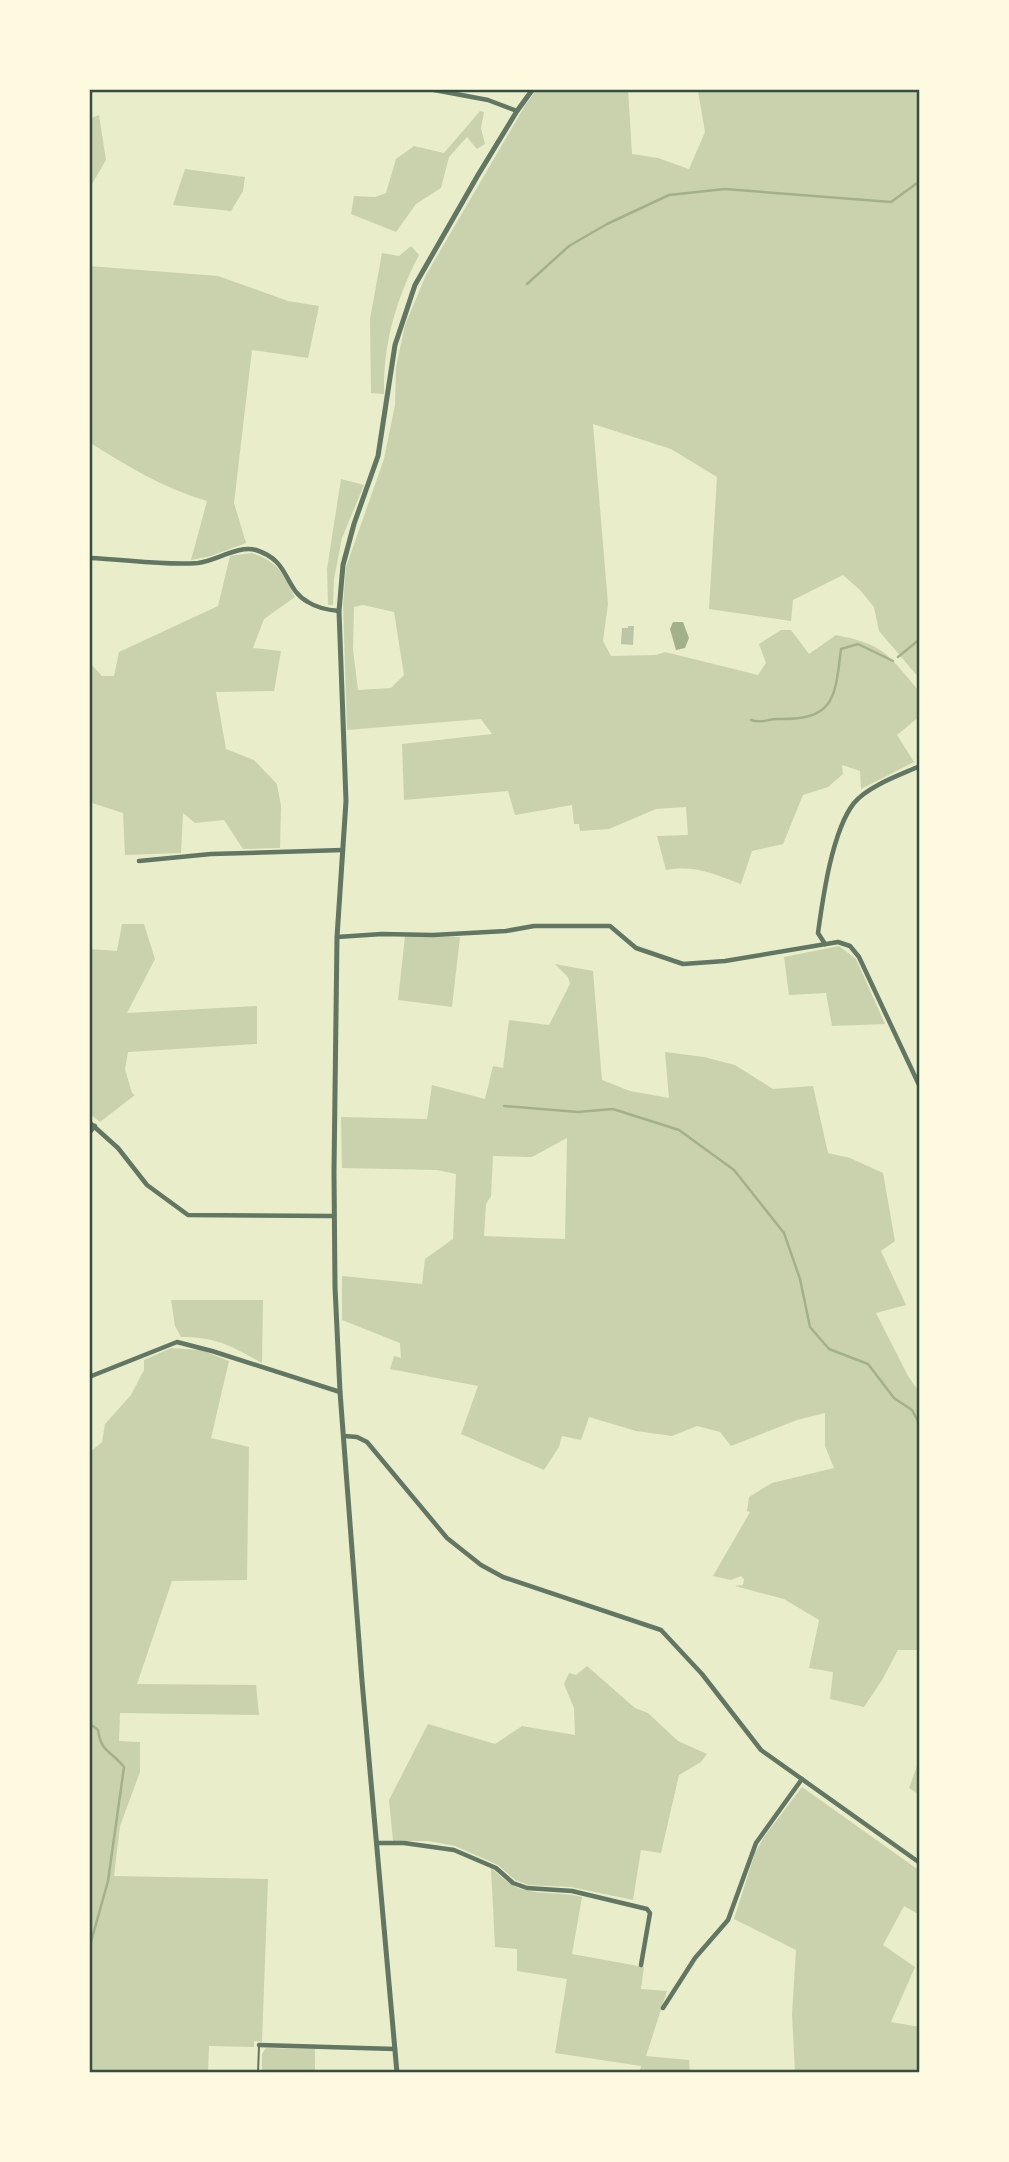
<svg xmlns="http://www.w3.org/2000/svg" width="1009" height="2162" viewBox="0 0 1009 2162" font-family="'Exo 2',sans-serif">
<rect width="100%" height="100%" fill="#e9edc9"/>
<g fill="#cad2ad" fill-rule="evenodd">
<path d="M537,89H628L632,154L658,158L689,169L705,132L698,91L692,89H920V679L879,631L874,607L860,590L843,575L793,600L791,621L709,609L717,477L671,449L593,424L608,604L603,641L611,656L656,655L665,652L758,675L766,663L759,644L781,630H791L809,654L836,635C886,645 888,655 920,692V716L897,735L914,762L861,789L860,771L842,765L843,774L828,787L803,795L783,844L752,851L741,884C713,874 696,865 666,870L657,836L688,835L686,807L656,809L609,829L580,831L579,824H574L572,805L515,815L508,791L404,800L402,744L492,734L481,719L347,730L343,604L346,567L384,459L395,405L396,367L405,325L426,275L526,104ZM363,605L394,612L404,675L391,688L358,690L353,650L354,607Z"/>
<path d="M480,111L484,112L481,128L485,144L477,149L467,137L449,157L441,188L416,204L396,232L351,214L354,196L375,197L386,193L396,159L414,146L444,153Z"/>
<path d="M99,115L106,160L89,189V119Z"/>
<path d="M185,169L245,177L243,191L231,211L173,205Z"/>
<path d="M411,246L419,255C396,299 383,344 384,394L371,393L370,319L382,253L399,256Z"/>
<path d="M89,266L218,276L288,301L319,306L308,358L252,350L234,503L246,543L211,556L191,560L207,501C163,488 127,466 89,442Z"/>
<path d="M341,479L364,485L342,538L334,579L333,605H328L327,569Z"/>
<path d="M252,553C280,563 282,573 295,597L264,619L253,648L281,651L274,691L216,692L226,749L254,760L277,784L281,806L280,848L243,849L224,820L195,823L183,813L181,853L125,855L123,813L89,802V662L102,676H114L119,652L218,606L230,556Z"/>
<path d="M122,924H144L155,959L127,1013L257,1006V1044L128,1052L125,1069L132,1093L135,1095L100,1122L89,1113V949L117,951Z"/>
<path d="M405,936L460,937L452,1007L398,1000Z"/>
<path d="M839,946L856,959L885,1024L832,1026L826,993L789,995L784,957Z"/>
<path d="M555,964L593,971L602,1080L630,1091L669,1098L665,1052L704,1057L735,1065L773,1089L813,1086L828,1153L850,1158L883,1173L895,1241L881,1251L906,1305L876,1313L908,1376L920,1393V1650H898L882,1680L864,1707L830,1699L833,1672L809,1668L819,1620L784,1599L735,1586L743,1585L744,1579L741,1576L731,1580L713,1576L750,1512L747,1511L749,1497L772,1483L834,1468L825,1446V1413L797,1420L731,1446L720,1432L697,1426L672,1436L636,1431L589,1417L581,1440L562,1436L559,1447L544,1470L461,1434L478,1386L390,1369L394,1356L401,1358L400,1343L342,1320V1276L422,1284L425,1259L453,1239L456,1174L437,1170L342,1168L341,1117L427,1119L432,1085L485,1099L493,1066L503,1068L509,1020L549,1025L570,984L568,977ZM567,1138L565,1239L484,1236L486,1204L491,1196L493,1156L532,1157Z"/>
<path d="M171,1300H263L262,1363C231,1346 217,1337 181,1337L175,1326Z"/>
<path d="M171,1348L201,1350L229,1361L211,1438L249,1447L247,1580L172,1581L137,1684L256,1685L259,1715L120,1713L119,1741L140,1742V1772L120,1826L114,1876L268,1879L262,2042L254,2041V2047L209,2046L208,2073H89V1453L102,1442L105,1424L131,1395L144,1370V1360Z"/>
<path d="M587,1666L635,1708L648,1713L678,1741L707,1754L701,1762L679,1775L661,1853L641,1850L633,1900L571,1887L528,1885L515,1880L498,1865L455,1846L428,1841H393L389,1800L428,1724L495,1744L522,1726L575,1735L574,1708L564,1684L569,1673L576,1675Z"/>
<path d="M920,1758V1795L909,1788Z"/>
<path d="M802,1787L920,1871V1915L904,1906L883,1945L915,1967L891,2022L920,2027V2073H795L792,2014L796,1950L734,1919L755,1853L764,1837Z"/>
<path d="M491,1868C498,1874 506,1881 514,1886C534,1896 560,1891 582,1897L572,1954L644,1967L641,1989L667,1991L646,2056L689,2060L690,2073H640L641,2066L555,2053L567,1979L517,1971V1949L495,1947Z"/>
<path d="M266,2048L315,2049V2073H262V2054Z"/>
</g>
<path fill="#a3b18a" d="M673,622H683L689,638L685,648L676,650L670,629Z"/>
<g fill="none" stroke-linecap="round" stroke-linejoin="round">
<g stroke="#a3b18a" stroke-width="2.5">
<path d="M527,284L569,246L607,224L669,195L725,189L891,202L920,181"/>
<path d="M898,657L920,639"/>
<path d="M751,720C761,724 767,719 778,719C835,720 835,698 841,649L858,644L893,661"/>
<path d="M504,1106L578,1112L613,1109L679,1130L734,1170L784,1233L800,1279L810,1327L829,1349L868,1364L894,1398L912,1410L920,1425"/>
<path d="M89,1723L98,1730C101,1753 112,1751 124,1767L108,1881L89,1949"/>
</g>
</g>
<path fill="#bcc5a7" d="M628,626H634L633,645L621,644L622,628H628Z"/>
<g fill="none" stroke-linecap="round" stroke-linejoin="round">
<path stroke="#617663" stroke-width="2" d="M258,2073L259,2046"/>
<g stroke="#617663" stroke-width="4.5">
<path d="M429,89L488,100L517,111"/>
<path d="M89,558C125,559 162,566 198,563C216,561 238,545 256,550C291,561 283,588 308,602C317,608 328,610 339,611"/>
<path d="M139,861L211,854L343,850"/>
<path d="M337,937L382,934L433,935L506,931L534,926H610L636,948L683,964L725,961L838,942L850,946L859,957L920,1087"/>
<path d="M825,944L818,933C823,897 832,831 854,803C868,786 900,775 920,766"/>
<path d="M89,1122L118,1148L147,1185L188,1215L334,1216"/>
<path d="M89,1133L95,1126"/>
<path d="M89,1377L177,1342L212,1351L340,1392"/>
<path d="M344,1436L357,1437L367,1442L447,1538L481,1565L503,1577L661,1630L702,1674L761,1750L920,1863"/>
<path d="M378,1843H404L454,1850L496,1868L513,1883L527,1888L572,1891L647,1909L650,1913L641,1965"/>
<path d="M663,2008L695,1958L728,1920L756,1843L802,1779"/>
<path d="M259,2045L395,2049"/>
</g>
<path stroke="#617663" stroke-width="5" d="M397,2073L362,1681L340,1392L335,1287L334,1172L337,937L346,801L339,611L343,565L354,524L378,456L395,345L415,285L478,175L517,111L533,89"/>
</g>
<rect width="1009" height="2162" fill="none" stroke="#fefae0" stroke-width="182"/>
<rect x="91" y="91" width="827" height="1980" fill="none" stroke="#344e41" stroke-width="2.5"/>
</svg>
